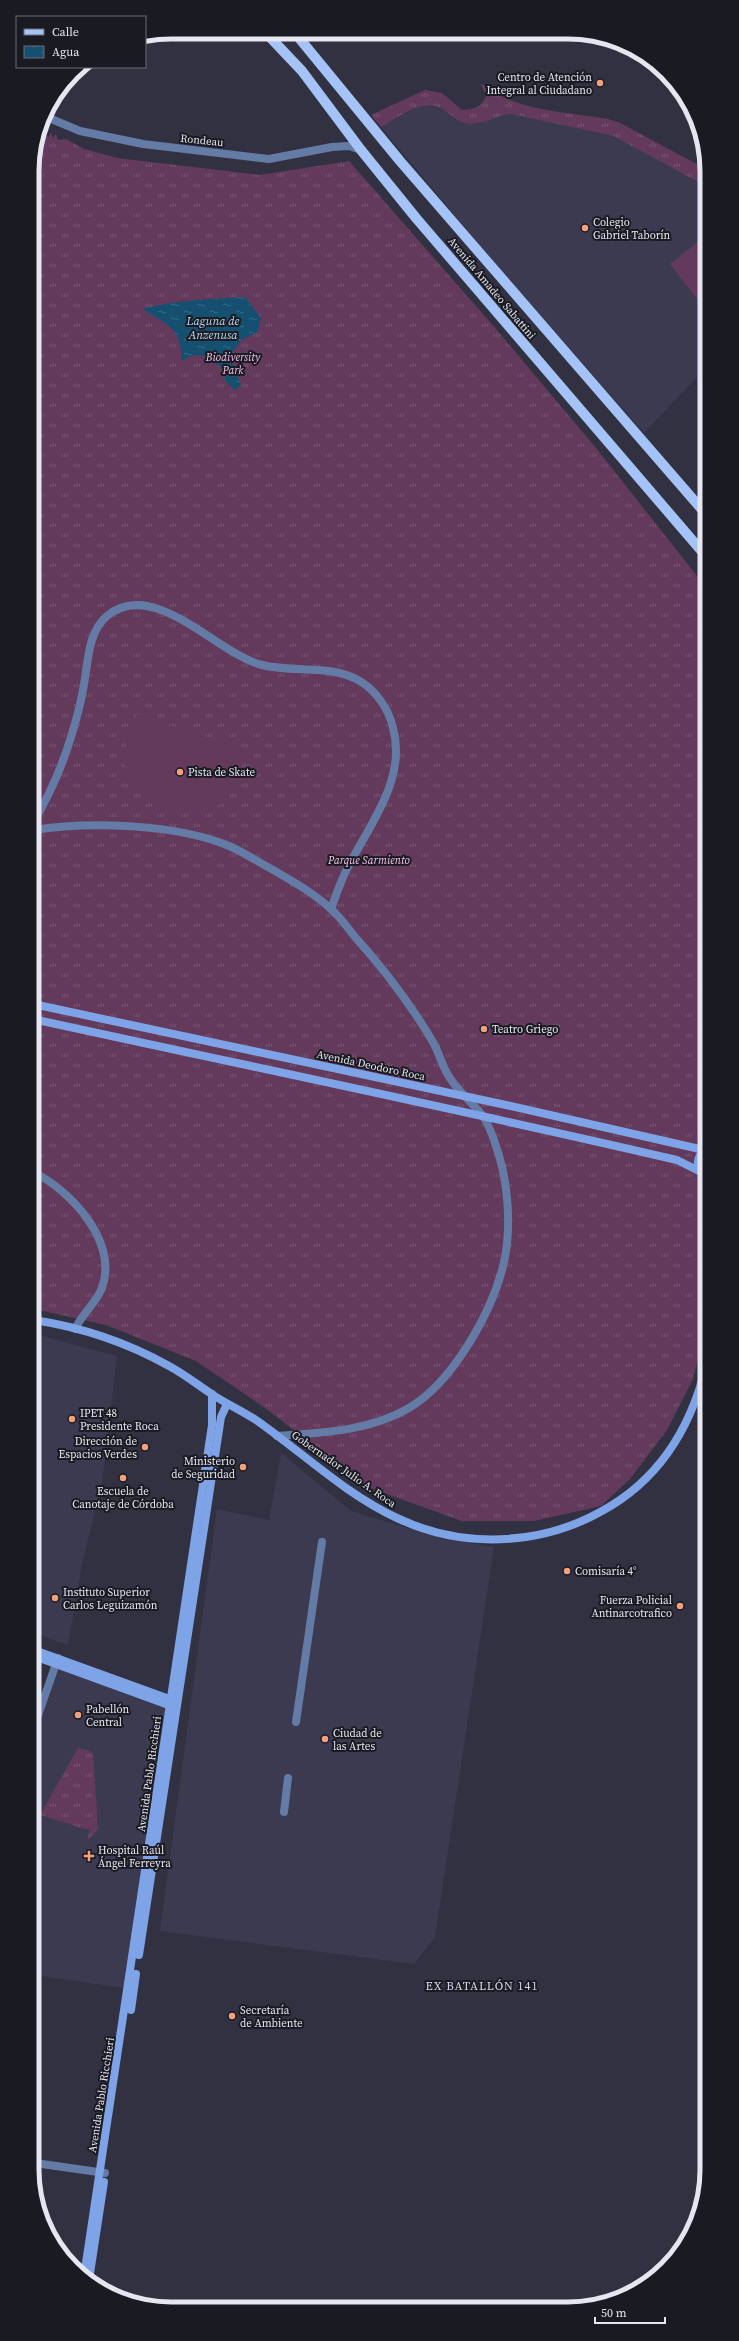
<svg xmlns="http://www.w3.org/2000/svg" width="739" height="2341" viewBox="0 0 739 2341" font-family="'Source Serif 4',serif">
<defs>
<pattern id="grass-tufts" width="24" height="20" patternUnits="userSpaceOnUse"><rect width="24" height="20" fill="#633a5c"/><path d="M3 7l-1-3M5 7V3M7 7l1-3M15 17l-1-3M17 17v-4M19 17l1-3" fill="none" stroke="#795674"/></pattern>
<pattern id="water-ripples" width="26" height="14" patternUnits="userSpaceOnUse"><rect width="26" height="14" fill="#165071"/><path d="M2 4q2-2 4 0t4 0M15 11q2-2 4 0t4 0" fill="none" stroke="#386986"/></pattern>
</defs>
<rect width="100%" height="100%" fill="#323142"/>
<g fill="#3b3a51">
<path d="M427,105L442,109L456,120L466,124H478L503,114H511L613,136L704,185L705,369L644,433L502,272L381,127L416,108Z"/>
<path d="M34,1334L117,1356L102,1483L82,1564L68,1645L34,1633Z"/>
<path d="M281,1453L351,1511L444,1539L494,1547L435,1937L414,1964L160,1931L217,1509L269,1520Z"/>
<path d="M61,1663L168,1703L124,1988L34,1975V1737Z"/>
</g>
<g fill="url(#grass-tufts)">
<path d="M481,84C519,112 563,111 608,119L620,123L704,168V185L613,136L511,114C496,115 484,125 469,124C458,123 451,115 442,109C423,97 398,118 381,127L371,115L425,90L442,93L462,110C473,110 482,107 486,96Z"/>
<path d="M41,132L49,137L51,132L53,138L56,134L58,140L66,139L84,149L117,158L260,175L349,161L496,329L596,448L705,586L706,1136L697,1135L706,1226V1328L693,1379L667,1430L630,1479L601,1506L534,1521H462L370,1488L265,1408L196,1361L106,1325L34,1309L32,162Z"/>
<path d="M78,1748L91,1751L93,1755L98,1829L87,1841L90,1829H85L40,1815Z"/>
</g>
<g fill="#633a5c">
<path d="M699,241L704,247L705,301L701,304L670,264Z"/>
<path d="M137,714L240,749L224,802L201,814L184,812L153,804L133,786L122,758Z"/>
</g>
<path fill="url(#water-ripples)" d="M245,297L261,318L257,333L243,339L229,356L241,385L235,390L226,382L222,368L205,356L194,355L181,361C183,329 167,324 142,309C176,300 210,299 245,297Z"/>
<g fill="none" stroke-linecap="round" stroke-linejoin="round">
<g stroke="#647ba6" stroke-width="8">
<path d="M296,1722L322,1542"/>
<path d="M284,1812L288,1778"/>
</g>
<g stroke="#647ba6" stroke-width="8">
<path d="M48,110L49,118"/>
<path d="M43,118H49L80,131L143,144L269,159L332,147L349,146L361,150"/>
<path d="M33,823C49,796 62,767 71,737C76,721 80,706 83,690C88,666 87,632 107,616C154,577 217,654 262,665C294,673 329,664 358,680C375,689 389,709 393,728C407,779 370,824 348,867C341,880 336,895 331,909"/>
<path d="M33,830C89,821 177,824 229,846C245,853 260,863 275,871C294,882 315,894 331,909C340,917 348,928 355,937C384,969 411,1005 433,1042C439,1053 442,1065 448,1075C457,1091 471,1101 482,1115C488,1122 492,1134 495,1143C508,1179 512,1225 504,1262C493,1311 453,1382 409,1408C370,1431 322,1433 277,1436"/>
<path d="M33,1172C72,1191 118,1242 102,1288C96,1303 82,1314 75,1329"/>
<path d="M34,1727L58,1658"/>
<path d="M35,2163L105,2173"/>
</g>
<g stroke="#7ea3e7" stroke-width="8">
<path d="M33,1004L506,1105L704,1150"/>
<path d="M33,1019C248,1066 463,1110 677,1160L699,1171"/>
<path d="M706,1149C695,1157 695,1170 706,1177"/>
<path d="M34,1320C80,1327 128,1343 169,1366C184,1374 198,1385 213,1395C227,1404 242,1411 256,1420C302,1452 345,1494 397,1518C462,1549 540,1546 602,1511C659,1480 691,1427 706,1366"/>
<path d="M34,1650L175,1701"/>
<path d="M34,1656L174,1707"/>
<path d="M139,1955L221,1417L227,1404"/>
<path d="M131,2010L136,1974"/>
<path d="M84,2276L212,1425V1394"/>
<path d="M89,2280L104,2182"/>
</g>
<g stroke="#a5c3f7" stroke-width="10">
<path d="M266,33L302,71L361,150L416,218L705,555"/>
<path d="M295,33L400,161L705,513"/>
<path d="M72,73L84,67"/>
</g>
</g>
<g fill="#f1a17c" stroke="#1a1a22" stroke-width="1.5">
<circle cx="600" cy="83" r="4"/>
<circle cx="585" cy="228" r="4"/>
<circle cx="180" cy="772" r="4"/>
<circle cx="484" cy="1029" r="4"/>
<circle cx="72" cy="1419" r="4"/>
<circle cx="145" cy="1447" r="4"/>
<circle cx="243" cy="1467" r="4"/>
<circle cx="123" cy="1478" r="4"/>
<circle cx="567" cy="1571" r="4"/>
<circle cx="55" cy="1598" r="4"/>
<circle cx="680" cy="1606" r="4"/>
<circle cx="78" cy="1715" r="4"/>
<circle cx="325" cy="1739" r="4"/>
<path d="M87 1850h4v4h4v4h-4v4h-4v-4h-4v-4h4z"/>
<circle cx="232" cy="2016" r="4"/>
</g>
<g text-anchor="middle" stroke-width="4" stroke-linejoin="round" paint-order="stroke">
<g font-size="11" fill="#e6e6f1" stroke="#1a1a22" text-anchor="start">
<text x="592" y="81" text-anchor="end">Centro de Atención<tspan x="592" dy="13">Integral al Ciudadano</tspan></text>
<text x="593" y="226">Colegio<tspan x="593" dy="13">Gabriel Taborín</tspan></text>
<text x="188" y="776">Pista de Skate</text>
<text x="492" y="1033">Teatro Griego</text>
<text x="80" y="1417">IPET 48<tspan x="80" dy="13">Presidente Roca</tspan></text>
<text x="137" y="1445" text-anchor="end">Dirección de<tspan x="137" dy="13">Espacios Verdes</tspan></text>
<text x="235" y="1465" text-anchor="end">Ministerio<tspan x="235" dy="13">de Seguridad</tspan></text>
<text x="123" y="1495" text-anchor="middle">Escuela de<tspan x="123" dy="13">Canotaje de Córdoba</tspan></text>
<text x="575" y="1575">Comisaría 4°</text>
<text x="63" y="1596">Instituto Superior<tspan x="63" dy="13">Carlos Leguizamón</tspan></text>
<text x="672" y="1604" text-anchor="end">Fuerza Policial<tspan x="672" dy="13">Antinarcotrafico</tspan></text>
<text x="86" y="1713">Pabellón<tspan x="86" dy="13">Central</tspan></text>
<text x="333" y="1737">Ciudad de<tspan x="333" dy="13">las Artes</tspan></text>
<text x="98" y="1854">Hospital Raúl<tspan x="98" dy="13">Ángel Ferreyra</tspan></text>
<text x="240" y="2014">Secretaría<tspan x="240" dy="13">de Ambiente</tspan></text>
</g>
<g font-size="11" fill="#e6e6f1" stroke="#1a1a22">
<text transform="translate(202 140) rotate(6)" y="4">Rondeau</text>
<text transform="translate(492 288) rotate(50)" y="4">Avenida Amadeo Sabattini</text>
<text transform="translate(371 1065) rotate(12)" y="4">Avenida Deodoro Roca</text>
<text transform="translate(344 1469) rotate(35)" y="4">Gobernador Julio A. Roca</text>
<text transform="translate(149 1774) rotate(-82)" y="4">Avenida Pablo Ricchieri</text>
<text transform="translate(101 2095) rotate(-81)" y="4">Avenida Pablo Ricchieri</text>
</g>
<g font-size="11" font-style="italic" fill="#f5c2ea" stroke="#1a1a22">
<text x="233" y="361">Biodiversity<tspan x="233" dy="13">Park</tspan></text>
<text x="369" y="864">Parque Sarmiento</text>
</g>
<g font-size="12" font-style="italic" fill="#b8dcf5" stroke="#1a1a22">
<text x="213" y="325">Laguna de<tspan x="213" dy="14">Anzenusa</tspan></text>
</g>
<g font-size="12" letter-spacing="1" fill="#d7d7ed" stroke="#1a1a22">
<text x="482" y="1990">EX BATALLÓN 141</text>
</g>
</g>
<path d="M0 0H739V2341H0ZM171 39H568A132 132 0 0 1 700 171V2170A132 132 0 0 1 568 2302H171A132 132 0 0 1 39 2170V171A132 132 0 0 1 171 39Z" fill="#1a1a22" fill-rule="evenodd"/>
<path fill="none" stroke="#e6e6f1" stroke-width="5" d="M171 39H568A132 132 0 0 1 700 171V2170A132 132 0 0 1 568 2302H171A132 132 0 0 1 39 2170V171A132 132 0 0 1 171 39Z"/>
<rect x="16" y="16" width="130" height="52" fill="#1a1a22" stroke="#6c6c75"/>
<rect x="24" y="29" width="20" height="6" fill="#a5c3f7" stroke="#6c6c75"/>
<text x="52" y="36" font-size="12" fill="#e6e6f1">Calle</text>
<rect x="24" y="46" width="20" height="12" fill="url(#water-ripples)" stroke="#6c6c75"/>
<text x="52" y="56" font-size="12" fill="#e6e6f1">Agua</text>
<path d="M595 2317v6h70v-6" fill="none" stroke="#e6e6f1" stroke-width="2"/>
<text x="601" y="2317" font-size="12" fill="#e6e6f1" stroke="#1a1a22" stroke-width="3" paint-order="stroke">50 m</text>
</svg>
